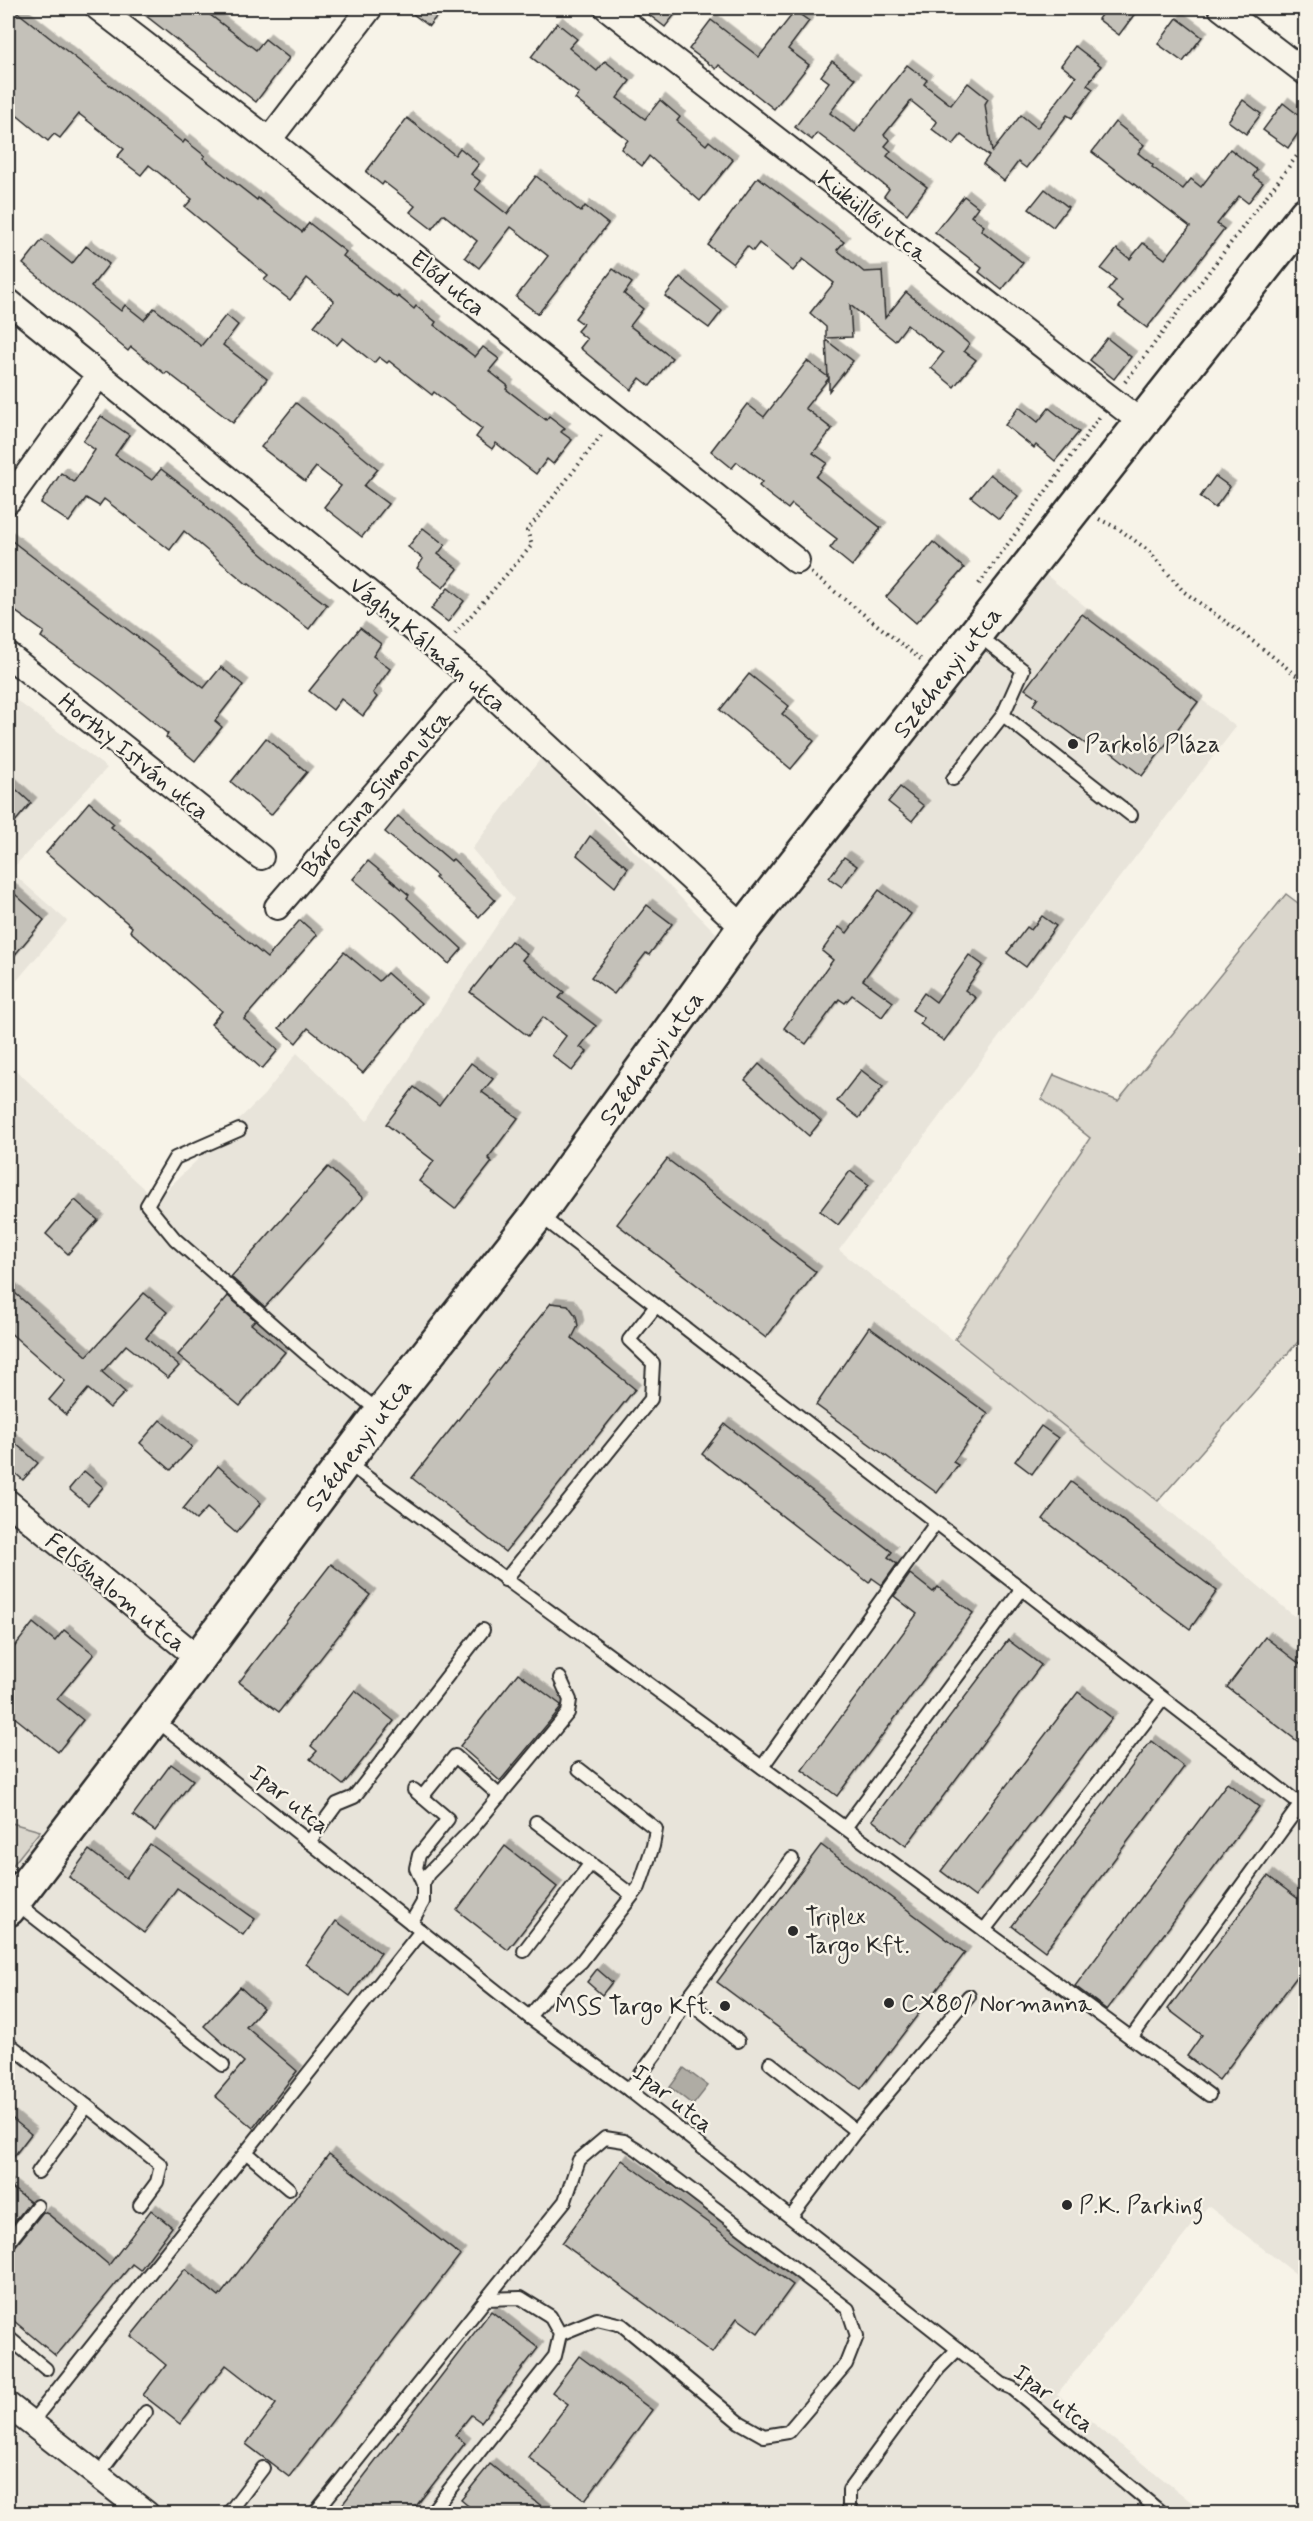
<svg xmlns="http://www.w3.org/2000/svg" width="1313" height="2521" viewBox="0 0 1313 2521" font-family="Mynerve,sans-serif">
<defs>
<filter id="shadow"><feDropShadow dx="5.5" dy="-5.5" stdDeviation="0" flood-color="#0004"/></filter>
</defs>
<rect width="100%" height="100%" fill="#f7f3e8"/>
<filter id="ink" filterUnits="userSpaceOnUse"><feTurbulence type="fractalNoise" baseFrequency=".0167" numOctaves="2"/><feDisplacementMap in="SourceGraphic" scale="12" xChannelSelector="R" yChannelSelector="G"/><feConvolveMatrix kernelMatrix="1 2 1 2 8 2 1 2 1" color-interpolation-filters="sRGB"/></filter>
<g filter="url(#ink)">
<g fill="#e8e4da">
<path d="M1031,563L1236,727L1095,909L839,1250L1158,1501L1294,1616L1305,1604V2281L1208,2206L1057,2394L1205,2513H8V1063L156,1200L264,1095L297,1053L367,1121L514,899L472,849L541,758L722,939Z"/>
<path d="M8,694L107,768L10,871L67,921L8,991Z"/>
</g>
<g fill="#dad6cc" stroke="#82807c" stroke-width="1.5">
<path d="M1286,894L1306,909L1305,1334L1158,1501L955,1339L1090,1138L1042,1099L1054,1075L1118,1101Z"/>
<path d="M8,1822L40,1831L8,1871Z"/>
</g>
<path fill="#afaca4" stroke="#7a7874" stroke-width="1.5" d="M684,2068L708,2086L693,2105L670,2087Z"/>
<g fill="#c4c1b9" stroke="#2b2b2b" stroke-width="1.5" filter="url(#shadow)">
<path d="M136,8H201L256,50L265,39L289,58L256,102Z"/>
<path d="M405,8H443L429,26Z"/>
<path d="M640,8H680L665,27Z"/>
<path d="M1106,8H1139L1119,35L1098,19Z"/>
<path d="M16,11L183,143L185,140L205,156L203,158L257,200L258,198L302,232L309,223L346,252L343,256L397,298L398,296L414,309L416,306L436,322L434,325L475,357L483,347L499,359L489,371L508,386L506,389L546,420L549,416L565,428L561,432L572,440L553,464L547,459L536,474L496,443L492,449L476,437L482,429L434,392L432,395L389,361L387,363L379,357L374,363L343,338L337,345L314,326L334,301L307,278L290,300L264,280L268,276L185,207L192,199L149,165L141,175L117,157L124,149L79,114L60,138L54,134L48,141L8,108V21Z"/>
<path d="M795,11L809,21L788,49L809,65L774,109L719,65L716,69L689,49L711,20L759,57Z"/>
<path d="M1177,18L1202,37L1183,62L1158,44Z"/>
<path d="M557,23L577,39L569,48L597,71L605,61L630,81L617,98L645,119L660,100L680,117L677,121L706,145L709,141L733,160L700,201L649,156L642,166L621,149L628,140L575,99L579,94L531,57Z"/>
<path d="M1075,46L1101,66L1087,85L1093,89L1072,118L1067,115L1026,168L1018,162L1004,181L983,164L989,156L961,135L953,145L932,129L937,122L911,101L884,135L890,140L885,146L891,151L887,156L927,187L907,214L884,196L889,189L850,158L817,133L812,140L795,127L829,82L821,76L832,61L855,79L830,113L855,132L907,65L927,80L924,84L951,105L968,83L988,99L985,104L992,152L1021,115L1037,128L1076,77L1061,65Z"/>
<path d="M1243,100L1261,114L1246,134L1228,121Z"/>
<path d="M1283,103L1305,120V123L1288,148L1263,130Z"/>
<path d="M407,118L455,155L460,148L479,164L471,174L480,181L475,189L507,214L536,176L581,212L585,206L608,224L538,314L516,297L548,256L511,227L479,268L465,257L477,241L443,214L432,229L410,212L415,206L384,182L382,185L366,172Z"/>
<path d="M1115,122L1144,145L1138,153L1153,165L1152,167L1183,189L1191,179L1201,187L1230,149L1257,170L1253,176L1263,183L1248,203L1239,196L1217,224L1224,229L1147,328L1119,307L1123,302L1108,290L1116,280L1101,269L1117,249L1130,259L1143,243L1165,259L1190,227L1092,152Z"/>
<path d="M758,177L844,242L837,250L864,272L882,271L885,318L906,292L969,344L964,351L976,360L954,387L931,368L943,353L907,325L895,341L850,305L852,337L826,338V327L810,313L834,283L803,259L793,271L759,243L753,251L747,246L733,264L708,245Z"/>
<path d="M1045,189L1068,207L1053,227L1029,209Z"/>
<path d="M964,196L978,207L971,216L984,226L981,230L1023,263L1002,290L979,272L982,268L935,232Z"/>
<path d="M42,240L72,264L86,246L109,264L91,287L121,311L125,305L144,320L154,308L201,346L226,315L238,325L223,345L267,379L233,423L167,372L165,374L131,347L128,351L23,264Z"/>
<path d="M613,269L632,283L624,294L643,309L630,326L672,358L650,386L640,378L631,390L580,348L587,339L577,331L583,324L575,318Z"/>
<path d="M680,277L722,311L709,328L665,296Z"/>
<path d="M1107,338L1131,357L1114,379L1090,360Z"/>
<path d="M826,340L853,361L829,391V378L805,408L832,429L813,453L827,463L816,477L881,528L852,566L830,548L837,539L794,506L792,504L788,509L767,493L759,486L762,482L737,462L732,468L711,451L747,404L764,417L807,361L828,377Z"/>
<path d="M296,403L378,469L364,486L388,504L362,537L324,507L341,486L316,467L305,481L261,447Z"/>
<path d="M1019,407L1038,422L1049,408L1079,432L1055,461L1036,445L1034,448L1005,425Z"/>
<path d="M101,416L129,435L115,455L152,480L161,469L205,503L204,504L278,568L327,605L309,629L249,584L248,585L184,531L170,550L104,499L99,506L86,498L69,522L41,503L61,473L74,482L95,450L83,441Z"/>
<path d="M990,474L1018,496L999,519L971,497Z"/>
<path d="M1215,476L1230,487L1215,508L1200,497Z"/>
<path d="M423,528L445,545L438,554L458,569L443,588L417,568L423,559L408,547Z"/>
<path d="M8,538L204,688L221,667L243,685L215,721L222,727L195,761L166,737L168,734L105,683L41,637L44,632L8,606Z"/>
<path d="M933,542L964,568L916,623L886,597Z"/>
<path d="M448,588L464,601L448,622L431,609Z"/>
<path d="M1082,614L1198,702L1142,776L1093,738L1087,745L1033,705L1038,698L1025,689Z"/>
<path d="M360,628L381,644L373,656L390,669L373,693L377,697L363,716L341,699L333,710L309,691Z"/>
<path d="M749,674L789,706L782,714L814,741L791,769L720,710Z"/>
<path d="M266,738L307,772L271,815L231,782Z"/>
<path d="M8,782L31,803L8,830Z"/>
<path d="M900,787L924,806L912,821L888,802Z"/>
<path d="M89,802L114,824L111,827L267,958L300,920L317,935L244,1019L278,1050L262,1069L211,1024L222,1011L130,931L132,927L46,853Z"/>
<path d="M398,816L451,861L453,859L495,900L479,917L435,878L437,876L385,832Z"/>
<path d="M590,836L628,868L615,887L577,855Z"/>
<path d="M844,857L857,866L842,887L829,878Z"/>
<path d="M368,861L409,895L407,898L462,949L449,964L396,915L353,879Z"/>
<path d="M8,888L44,920L8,963Z"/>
<path d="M879,890L911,914L863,980L893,1002L882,1017L852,995L845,1003L839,999L806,1044L784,1028L833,960L822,951L839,927L847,933Z"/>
<path d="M647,905L672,924L649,955L646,953L614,994L591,977Z"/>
<path d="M1042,916L1056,926L1026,967L1007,953L1027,927L1031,930Z"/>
<path d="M511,941L527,954L522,960L564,992L559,998L596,1026L580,1047L587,1052L572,1071L552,1055L566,1036L543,1017L528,1036L470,992Z"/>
<path d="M344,952L379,981L387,973L421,1003L363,1073L308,1028L296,1043L279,1028Z"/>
<path d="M969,955L983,965L965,990L976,998L944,1041L920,1024L924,1018L912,1010L924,993L936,1002Z"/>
<path d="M471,1063L493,1079L482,1092L518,1118L488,1158L492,1162L455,1209L419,1181L434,1161L386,1124L414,1087L439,1106Z"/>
<path d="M759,1064L821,1121L809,1136L745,1080Z"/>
<path d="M861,1070L883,1087L859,1118L837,1101Z"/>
<path d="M667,1159L816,1272L766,1338L617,1224Z"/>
<path d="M328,1167L363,1198L265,1307L231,1277Z"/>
<path d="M850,1171L869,1185L838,1225L820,1211Z"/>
<path d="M75,1200L98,1220L68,1254L46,1234Z"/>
<path d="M8,1287L87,1356L144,1293L167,1312L146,1338L179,1366L168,1378L126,1345L102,1372L125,1392L110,1408L88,1389L66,1415L49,1400L65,1381L8,1331Z"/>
<path d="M228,1296L255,1320L251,1324L285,1352L240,1406L178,1355Z"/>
<path d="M551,1303L568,1305L576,1316L578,1326L572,1338L635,1389L505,1552L412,1478Z"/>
<path d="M869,1327L988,1414L953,1462L958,1465L937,1493L816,1405Z"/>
<path d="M160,1420L192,1447L171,1470L140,1443Z"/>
<path d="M725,1424L892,1552L888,1557L897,1564L882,1585L872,1578L869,1583L702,1454Z"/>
<path d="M1041,1426L1058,1438L1032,1474L1015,1461Z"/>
<path d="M8,1437L38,1463L23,1480L8,1467Z"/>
<path d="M218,1466L261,1503L236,1533L207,1508L196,1520L183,1509Z"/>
<path d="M84,1471L103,1487L88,1505L69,1489Z"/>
<path d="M1071,1482L1217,1591L1190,1629L1043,1519Z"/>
<path d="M331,1564L370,1595L279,1712L239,1682Z"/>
<path d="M910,1574L933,1592L938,1587L973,1613L837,1796L802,1770L917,1614L894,1596Z"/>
<path d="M33,1623L55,1641L64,1630L94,1654L57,1699L83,1720L58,1752L8,1712V1655Z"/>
<path d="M1265,1637L1305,1668V1747L1227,1687Z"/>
<path d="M1008,1640L1041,1665L906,1846L872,1820Z"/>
<path d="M518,1673L561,1705L560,1709L500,1781L460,1746Z"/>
<path d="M355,1690L394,1721L343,1785L310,1759L317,1751L311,1746Z"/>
<path d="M1078,1692L1112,1718L975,1897L941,1871Z"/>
<path d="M1151,1741L1184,1767L1045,1951L1012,1926Z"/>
<path d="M171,1764L193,1780L155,1831L133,1815Z"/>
<path d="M1227,1783L1259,1807L1107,2010L1075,1986Z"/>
<path d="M150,1844L255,1919L243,1935L177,1888L144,1933L69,1877L89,1850L126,1878Z"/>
<path d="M821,1845L965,1953L861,2089L717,1982Z"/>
<path d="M505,1846L557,1887L508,1950L457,1910Z"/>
<path d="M1268,1876L1305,1904V1966L1219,2080L1187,2056L1202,2035L1168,2009Z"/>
<path d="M336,1921L381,1953L350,1996L306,1964Z"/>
<path d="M597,1969L612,1982L602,1995L587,1982Z"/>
<path d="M240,1987L263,2008L246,2027L297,2071L253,2128L215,2096L244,2062L204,2026Z"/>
<path d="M8,2115L31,2134L8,2164Z"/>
<path d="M329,2154L460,2255L289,2477L246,2444L276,2404L226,2365L180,2424L143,2395L166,2365L131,2336L185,2269L219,2297Z"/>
<path d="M622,2160L793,2285L758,2333L737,2318L712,2353L562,2243Z"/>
<path d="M8,2185L30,2202L8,2230Z"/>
<path d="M151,2210L172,2227L140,2270L132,2264L56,2356L8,2316V2251L14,2248L43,2212L48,2214L109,2265Z"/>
<path d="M491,2311L538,2348L481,2422L471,2415L455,2435L465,2443L410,2514H335Z"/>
<path d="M579,2356L652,2410L585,2500L528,2457L568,2404L552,2392Z"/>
<path d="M490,2464L517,2486L551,2514H478L461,2500Z"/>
</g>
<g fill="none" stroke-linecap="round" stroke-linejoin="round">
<defs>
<g id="lane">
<path d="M978,635L1023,670L1003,715L1131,815"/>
<path d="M953,779L1003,715"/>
<path d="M239,1130L175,1158L147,1205L175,1239L306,1354L380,1412"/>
<path d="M538,1214L1306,1809"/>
<path d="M346,1462L1209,2095"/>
<path d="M505,1580L651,1399L653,1363L629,1340L656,1306"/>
<path d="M155,1719L529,2017L629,2090L1002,2384L1012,2388L1163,2514"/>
<path d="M762,1767L936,1523"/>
<path d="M414,1790L448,1819L419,1855L416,1868L423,1884"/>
<path d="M422,1797L455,1756L500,1796"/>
<path d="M536,1822L632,1895"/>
<path d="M845,1828L1022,1589"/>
<path d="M309,1842L337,1804L354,1797L483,1630"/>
<path d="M15,1902L223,2065"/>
<path d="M411,1923L423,1902V1884L428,1874L472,1829L568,1713L570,1700L560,1678"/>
<path d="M984,1930L1163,1699"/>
<path d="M524,1951L591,1863"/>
<path d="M686,2000L738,2041"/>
<path d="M529,2017L558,1982L581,1962L639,1887L653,1846L656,1829L579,1769"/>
<path d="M1131,2038L1300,1805"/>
<path d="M8,2043L161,2165L157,2182L140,2205"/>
<path d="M770,2063L856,2131"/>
<path d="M629,2090L658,2051L686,2000L792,1859"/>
<path d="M247,2153L289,2189"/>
<path d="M38,2172L87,2106"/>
<path d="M791,2217L856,2131L969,1996"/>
<path d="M8,2243L37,2206"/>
<path d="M486,2299L565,2201L579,2160L605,2138L624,2141L637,2149L848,2309L857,2336L846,2364L788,2432L764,2436L739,2422L622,2325L597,2319L560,2334"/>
<path d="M8,2337L46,2369"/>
<path d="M31,2423L421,1931"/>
<path d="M97,2476L146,2412"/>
<path d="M228,2514L263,2468"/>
<path d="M314,2514L486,2299L521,2298L550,2316L560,2334L555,2356L430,2514"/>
<path d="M849,2514V2490L939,2368L958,2349"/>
</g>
<g id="street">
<path d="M98,8L269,140L797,561"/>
<path d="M607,8L1141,422"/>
<path d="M1221,8L1306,73"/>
<path d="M269,140L370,8"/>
<path d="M8,301L474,678L744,928"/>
<path d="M8,501L99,375"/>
<path d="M8,655L261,857"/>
<path d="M277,907L474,678"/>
<path d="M8,1502L198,1658"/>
<path d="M8,2405L147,2514"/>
</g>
<path id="secondary" d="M8,1909L154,1718L381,1413L538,1214L744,928L1306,214"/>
</defs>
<use href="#lane" stroke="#2b2b2b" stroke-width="16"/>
<use href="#street" stroke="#2b2b2b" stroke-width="28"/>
<use href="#secondary" stroke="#2b2b2b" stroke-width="38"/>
<g stroke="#2b2b2b" stroke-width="4" stroke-dasharray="1.5 4.5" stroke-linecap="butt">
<path d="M1125,382L1306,144"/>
<path d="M1099,519L1119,529L1149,551L1183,591L1258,645L1306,683"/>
<path d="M811,573L923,661"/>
<path d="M979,584L1101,415"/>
<path d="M455,634L532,545L527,531L603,433"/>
</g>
<use href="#lane" stroke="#f7f3e8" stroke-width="12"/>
<use href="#street" stroke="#f7f3e8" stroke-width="24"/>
<use href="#secondary" stroke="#f7f3e8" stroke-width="33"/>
</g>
</g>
<g fill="#2b2b2b" stroke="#f7f3e8" stroke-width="2">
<circle cx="1073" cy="744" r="6"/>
<circle cx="793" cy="1931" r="6"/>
<circle cx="889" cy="2003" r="6"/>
<circle cx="725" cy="2006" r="6"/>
<circle cx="1067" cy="2205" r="6"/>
</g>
<g text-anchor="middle" stroke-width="5" stroke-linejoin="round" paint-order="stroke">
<g font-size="24" fill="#2b2b2b" stroke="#f7f3e8">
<text transform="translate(873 216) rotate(38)" y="8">Küküllői utca</text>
<text transform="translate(448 283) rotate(39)" y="8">Előd utca</text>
<text transform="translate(428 644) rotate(40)" y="8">Vághy Kálmán utca</text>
<text transform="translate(947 672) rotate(-52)" y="8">Széchenyi utca</text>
<text transform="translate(134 756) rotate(39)" y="8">Horthy István utca</text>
<text transform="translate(376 793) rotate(-49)" y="8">Báró Sina Simon utca</text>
<text transform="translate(651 1058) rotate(-54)" y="8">Széchenyi utca</text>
<text transform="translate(358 1445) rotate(-53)" y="8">Széchenyi utca</text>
<text transform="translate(116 1592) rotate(39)" y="8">Felsőhalom utca</text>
<text transform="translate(290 1799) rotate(39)" y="8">Ipar utca</text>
<text transform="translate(673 2098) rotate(38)" y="8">Ipar utca</text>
<text transform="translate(1054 2398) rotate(38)" y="8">Ipar utca</text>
</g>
<g font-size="24" fill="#2b2b2b" stroke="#f7f3e8" text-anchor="start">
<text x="1085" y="752">Parkoló Pláza</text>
<text x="805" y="1925">Triplex<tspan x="805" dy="28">Targo Kft.</tspan></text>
<text x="901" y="2011">CX80/ Normanna</text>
<text x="713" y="2014" text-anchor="end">MSS Targo Kft.</text>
<text x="1079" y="2213">P.K. Parking</text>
</g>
</g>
<rect width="1313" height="2521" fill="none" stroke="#f7f3e8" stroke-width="30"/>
<rect x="15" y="15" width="1283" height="2491" fill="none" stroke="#2b2b2b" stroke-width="2" filter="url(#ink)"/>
</svg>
